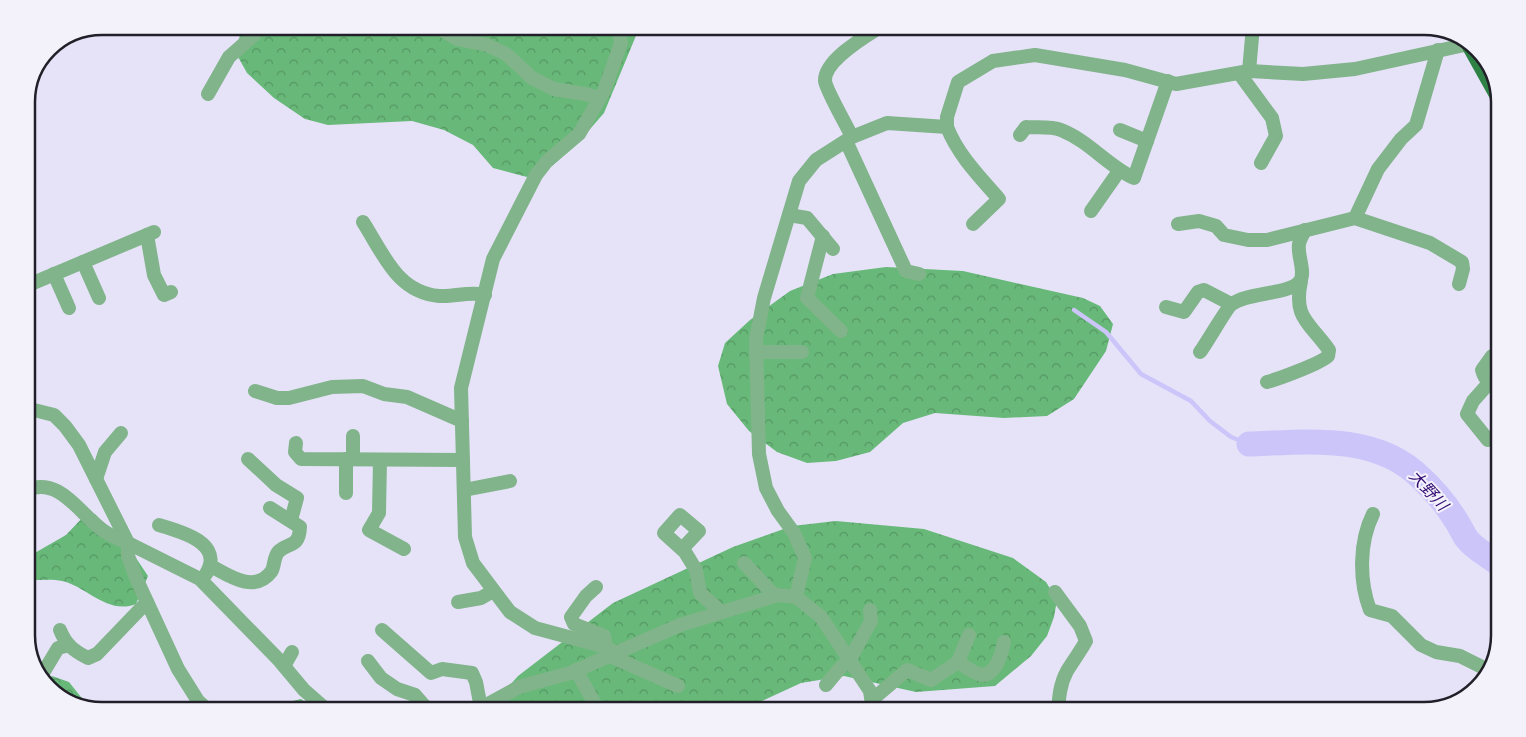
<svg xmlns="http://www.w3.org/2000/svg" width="1526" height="737" viewBox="0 0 1526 737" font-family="'Asap Condensed','Noto Sans JP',sans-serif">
<defs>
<pattern id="forest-crowns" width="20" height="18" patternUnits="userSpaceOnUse" patternTransform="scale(1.25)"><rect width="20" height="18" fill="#68b979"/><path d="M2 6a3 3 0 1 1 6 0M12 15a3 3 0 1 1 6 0" fill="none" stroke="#559663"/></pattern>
</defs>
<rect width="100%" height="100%" fill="#e6e3f9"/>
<g fill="url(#forest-crowns)">
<path d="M241,26H476L494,33L508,34L519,26H640L604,113L577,144L552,166L527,177L493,168L473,145L444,130L412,121L328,125L305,119L274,98L247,73L237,55Z"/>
<path d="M886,267L963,271L1083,298L1100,306L1113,324L1106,351L1074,399L1047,416L1004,418L935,413L903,423L870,452L836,461L807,463L777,452L749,431L727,404L718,366L725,343L750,320L790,291L833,274Z"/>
<path d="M95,514L132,552L148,576L136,604C107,615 88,587 62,581C54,579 43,580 34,580L26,594V558L66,535L85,515Z"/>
<path d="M836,521L924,529L1013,558L1046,582L1057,600L1054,617L1047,636L1031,656L995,686L916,692L844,676L801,683L740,711H487L518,676L613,603L733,547L792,526Z"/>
<path d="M52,676L69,682L81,697L101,711L69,703L45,683Z"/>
<path d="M301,699L317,711H273L284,703Z"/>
</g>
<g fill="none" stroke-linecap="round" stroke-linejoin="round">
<path stroke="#ccc5fa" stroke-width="4.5" d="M1074,310L1106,332L1141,374L1191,401L1210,421L1231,437L1249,444"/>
<path stroke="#ccc5fa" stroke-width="25" d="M1249,444C1307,442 1376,433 1421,478C1434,490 1448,507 1457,522C1461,528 1463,534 1467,539C1475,550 1490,556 1500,565"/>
<g stroke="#81b48a" stroke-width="14">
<path d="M230,26H251"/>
<path d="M436,26L457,39L487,45L506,54L532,78L554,89L585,94L599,98"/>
<path d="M1249,71L1253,26"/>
<path d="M1239,73L1272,118L1276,136L1261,163"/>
<path d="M208,94L229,57L254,35L251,28"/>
<path d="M947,127C958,155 979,176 999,199L973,224"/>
<path d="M1120,130L1147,141"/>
<path d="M1020,135L1026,127C1037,128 1051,126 1061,130C1089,141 1108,166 1134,178L1168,81"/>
<path d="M852,137C847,126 826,90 825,81C824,60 866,36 882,26"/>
<path d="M846,141L906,271L919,274"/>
<path d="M1091,211L1119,171"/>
<path d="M789,215L807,218L833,249"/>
<path d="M1355,218L1378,169L1401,139L1416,125L1438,50"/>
<path d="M363,222C384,255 397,292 439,296C456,297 469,291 485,295"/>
<path d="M1178,224L1199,221L1216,226L1224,235L1248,240H1267L1355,218L1430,243L1462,262L1463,269L1459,284"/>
<path d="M147,235L154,275L164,295L171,292"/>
<path d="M823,236L807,298L841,331"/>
<path d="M83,262L99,298"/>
<path d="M54,274L69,308"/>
<path d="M26,286L154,232"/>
<path d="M1166,307L1184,312L1198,292L1204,290L1231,304"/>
<path d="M756,352H802"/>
<path d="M1200,352C1207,343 1227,307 1232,304C1247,292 1290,295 1300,281C1306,272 1297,255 1299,244C1300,239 1303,234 1305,230"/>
<path d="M1500,354L1492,356L1482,370C1485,381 1489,383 1500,384"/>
<path d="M1267,382C1278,379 1322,363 1328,356L1329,350C1309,322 1293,318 1301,281"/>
<path d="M255,391L277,398H289L332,387L363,386L384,394L407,397L462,421"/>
<path d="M26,408L54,415L65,426L79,445L128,543L200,579L278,659L304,690L328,711"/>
<path d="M353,436V459"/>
<path d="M1488,440L1467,414L1473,401L1489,383"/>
<path d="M296,443L295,452L301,459L463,460"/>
<path d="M248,459L276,485L297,498L291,520"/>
<path d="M380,460L379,513L369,530L404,549"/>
<path d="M96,479L105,452L121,433"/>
<path d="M26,490C62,475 81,518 107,533C113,537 121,540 128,543V556L136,578L178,669L198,701L209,711"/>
<path d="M464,490L510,481"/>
<path d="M346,493V459"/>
<path d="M1373,514C1359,542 1359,581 1370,610L1392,616L1421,645L1436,652L1460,656L1490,671"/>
<path d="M159,525C180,531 225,543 206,574"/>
<path d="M682,549L699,531L680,515L664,533L685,552L696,570L700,593L721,612"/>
<path d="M744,563L775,596"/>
<path d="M211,566C228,575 254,594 271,572C275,567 273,557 279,551C289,542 299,548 300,527L270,508"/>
<path d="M596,587L586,596L571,617L574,624L604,636L606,648"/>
<path d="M1055,592L1080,626L1086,641C1080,652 1073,661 1067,671C1060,684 1059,697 1058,711"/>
<path d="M796,597L805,558L794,533L778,511L766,488L759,454L756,339L764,298L799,181L816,160L852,137L887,123L947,127V117L958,82L993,61L1035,55L1125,70L1176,84L1249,71L1303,74L1355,69L1469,44"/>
<path d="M458,602L481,598L493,591"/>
<path d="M60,630C66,645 74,651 88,658L97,654L147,602"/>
<path d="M382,630L431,673L442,669L472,673L476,682L481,708"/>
<path d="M615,652L602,646L535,628L510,612L473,563L465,537L461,388L493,259L536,175L547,161L579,134L604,91L621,43L618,26"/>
<path d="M608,655L678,686"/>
<path d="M368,661L381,678L397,689L415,695L429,711"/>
<path d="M958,662C964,666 972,672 979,674C995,679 1002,653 1004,642"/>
<path d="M284,666L292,652"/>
<path d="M576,670L599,711"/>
<path d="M43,673L58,648L69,645"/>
<path d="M826,685L841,667L849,661L871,621L870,610"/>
<path d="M873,699L907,670L931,680L958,662L969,635"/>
<path d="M448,711L481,708L519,687L570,673L680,625L778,595L796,597L821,617L870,691L873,711"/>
</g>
<path stroke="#2e8245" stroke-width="18" d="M1471,46L1500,98"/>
</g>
<g text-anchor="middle" stroke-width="4" stroke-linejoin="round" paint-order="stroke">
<g font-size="16" font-style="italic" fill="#330d72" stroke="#f3f2fb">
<text transform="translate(1429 490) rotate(47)" y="6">大野川</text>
</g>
</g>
<path d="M0 0H1526V737H0ZM102 35H1424A67 67 0 0 1 1491 102V635A67 67 0 0 1 1424 702H102A67 67 0 0 1 35 635V102A67 67 0 0 1 102 35Z" fill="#f3f2fb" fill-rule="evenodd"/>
<path fill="none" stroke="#212028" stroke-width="2.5" d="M102 35H1424A67 67 0 0 1 1491 102V635A67 67 0 0 1 1424 702H102A67 67 0 0 1 35 635V102A67 67 0 0 1 102 35Z"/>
</svg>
